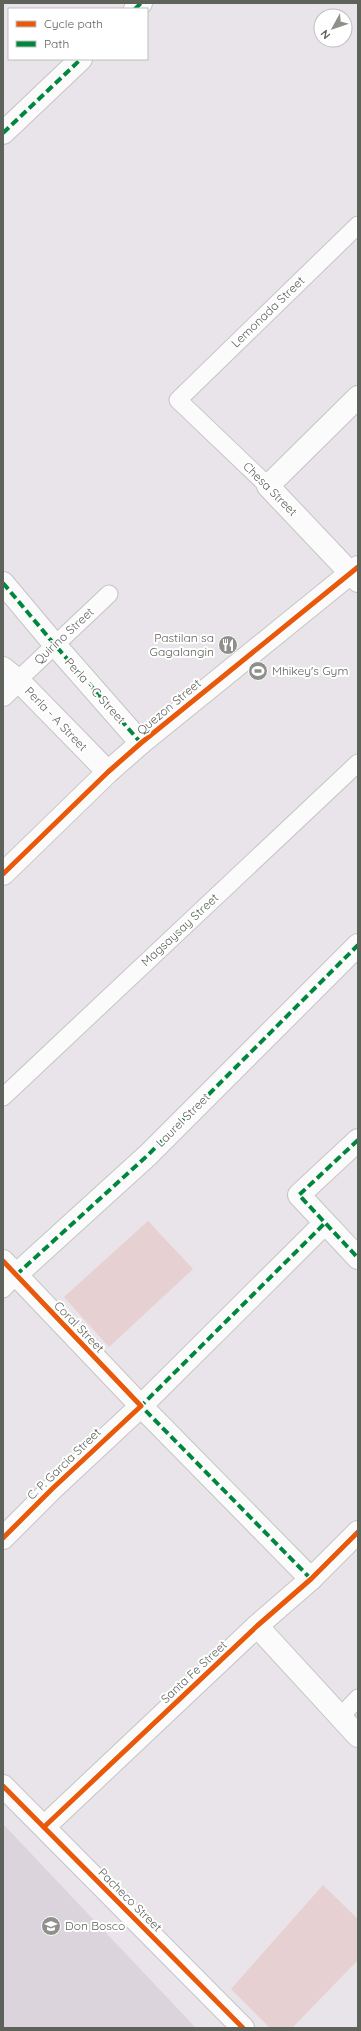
<svg xmlns="http://www.w3.org/2000/svg" width="361" height="2031" viewBox="0 0 361 2031" font-family="Quicksand,sans-serif">
<rect width="100%" height="100%" fill="#e9e4e9"/>
<path fill="#dbd4dd" d="M3,1824L196,2028H3Z"/>
<g fill="#e6d0d2">
<path d="M148,1221L193,1269L109,1347L64,1297Z"/>
<path d="M323,1885L358,1919V1960L292,2028H270L231,1989Z"/>
</g>
<g fill="none" stroke-linecap="round" stroke-linejoin="round">
<defs>
<g id="service">
<path d="M268,486L178,400L358,225"/>
<path d="M18,680L109,594"/>
<path d="M3,1097L358,763"/>
<path d="M3,1289L16,1275"/>
<path d="M340,1717L358,1698"/>
</g>
<g id="pedestrian">
<path d="M135,9L141,3"/>
<path d="M3,133L81,59"/>
<path d="M3,583L55,645L141,743"/>
<path d="M358,1140L299,1195L358,1258"/>
<path d="M16,1275L148,1155L358,945"/>
<path d="M311,1579L141,1406L325,1223"/>
</g>
<g id="minor">
<path d="M358,397L268,486L358,581"/>
<path d="M3,668L18,680L108,772"/>
<path d="M3,695L18,680"/>
<path d="M3,1261L141,1406L52,1489L3,1538"/>
<path d="M257,1626L358,1736"/>
<path d="M44,1827L257,1626L311,1579L358,1532"/>
</g>
<g id="tertiary">
<path d="M3,874L108,772L141,743L358,567"/>
<path d="M3,1786L243,2028"/>
</g>
</defs>
<use href="#service" stroke="#c5c5c4" stroke-width="19"/>
<use href="#pedestrian" stroke="#c5c5c4" stroke-width="24"/>
<use href="#minor" stroke="#c5c5c4" stroke-width="24"/>
<use href="#tertiary" stroke="#c5c5c4" stroke-width="24"/>
<use href="#service" stroke="#fcfbfc" stroke-width="17"/>
<use href="#pedestrian" stroke="#fcfbfc" stroke-width="22"/>
<use href="#minor" stroke="#fcfbfc" stroke-width="22"/>
<use href="#tertiary" stroke="#fcfbfc" stroke-width="22"/>
<g stroke="#00873e" stroke-width="4" stroke-dasharray="8 4" stroke-linecap="butt">
<path d="M135,9L141,3"/>
<path d="M3,133L81,59"/>
<path d="M3,583L55,645L141,743"/>
<path d="M358,1140L299,1195L358,1258"/>
<path d="M16,1275L148,1155L358,945"/>
<path d="M311,1579L141,1406L325,1223"/>
</g>
<defs>
<g id="cycleway">
<path d="M3,874L108,772L141,743L358,567"/>
<path d="M3,1261L141,1406L52,1489L3,1538"/>
<path d="M3,1786L243,2028"/>
<path d="M44,1827L257,1626L311,1579L358,1532"/>
</g>
</defs>
<use href="#cycleway" stroke="#fff" stroke-width="8"/>
<use href="#cycleway" stroke="#e8590c" stroke-width="5"/>
</g>
<defs>
<symbol id="restaurant-disc" viewBox="-11 -11 22 22"><circle r="9.5" fill="#8e908c" stroke="#fff"/><path d="M-5-6h1v4h1v-4h1v4h1v-4h1v5L-1.5 .5V6h-2V.5L-5-1ZM5-6V6H3V1.5H1.5Q1.5-4 5-6Z" fill="#fff"/></symbol>
<symbol id="stadium-disc" viewBox="-11 -11 22 22"><circle r="9.5" fill="#8e908c" stroke="#fff"/><path d="M0-5a6.5 5 0 1 0 0 10a6.5 5 0 1 0 0-10ZM-3.5-1.8h7v3.6h-7Z" fill="#fff"/></symbol>
<symbol id="school-disc" viewBox="-11 -11 22 22"><circle r="9.5" fill="#8e908c" stroke="#fff"/><path d="M0-5L7-2L0 1L-7-2ZM-4 1L0 2.5L4 1V4Q0 6-4 4Z" fill="#fff"/></symbol>
</defs>
<g fill-rule="evenodd">
<use href="#restaurant-disc" x="217" y="634" width="22" height="22"/>
<use href="#stadium-disc" x="247" y="660" width="22" height="22"/>
<use href="#school-disc" x="40" y="1915" width="22" height="22"/>
</g>
<g text-anchor="middle" stroke-width="4" stroke-linejoin="round" paint-order="stroke">
<g font-size="12" fill="#5d625a" stroke="#fff">
<text transform="translate(268 312) rotate(-44)" y="4">Lemonada Street</text>
<text transform="translate(270 489) rotate(45)" y="4">Chesa Street</text>
<text transform="translate(64 636) rotate(-43)" y="4">Quirino Street</text>
<text transform="translate(95 691) rotate(48)" y="4">Perla - C Street</text>
<text transform="translate(169 707) rotate(-40)" y="4">Quezon Street</text>
<text transform="translate(56 719) rotate(46)" y="4">Perla - A Street</text>
<text transform="translate(180 930) rotate(-43)" y="4">Magsaysay Street</text>
<text transform="translate(183 1120) rotate(-45)" y="4">Laurel Street</text>
<text transform="translate(79 1327) rotate(46)" y="4">Coral Street</text>
<text transform="translate(64 1464) rotate(-44)" y="4">C. P. Garcia Street</text>
<text transform="translate(194 1672) rotate(-43)" y="4">Santa Fe Street</text>
<text transform="translate(130 1900) rotate(45)" y="4">Pacheco Street</text>
</g>
<g font-size="12" fill="#5d625a" stroke="#fff" text-anchor="start">
<text x="214" y="642" text-anchor="end">Pastilan sa<tspan x="214" dy="14">Gagalangin</tspan></text>
<text x="272" y="675">Mhikey's Gym</text>
<text x="65" y="1930">Don Bosco</text>
</g>
</g>
<rect width="361" height="2031" fill="none" stroke="#5d625a" stroke-width="8"/>
<rect x="8" y="8" width="140" height="52" fill="#ffffff" stroke="#bec0bd"/>
<rect x="16" y="21" width="20" height="6" fill="#e8590c" stroke="#bec0bd"/>
<text x="44" y="28" font-size="12" fill="#5d625a">Cycle path</text>
<rect x="16" y="41" width="20" height="6" fill="#00873e" stroke="#bec0bd"/>
<text x="44" y="48" font-size="12" fill="#5d625a">Path</text>
<g transform="translate(333 28) rotate(230)"><circle r="19" fill="#ffffff" stroke="#bec0bd"/>
<path d="M0-3L7 15L0 10L-7 15Z" fill="#8e908c"/>
<text y="-6" font-size="11" font-weight="bold" text-anchor="middle" fill="#5d625a">N</text>
</g>
</svg>
